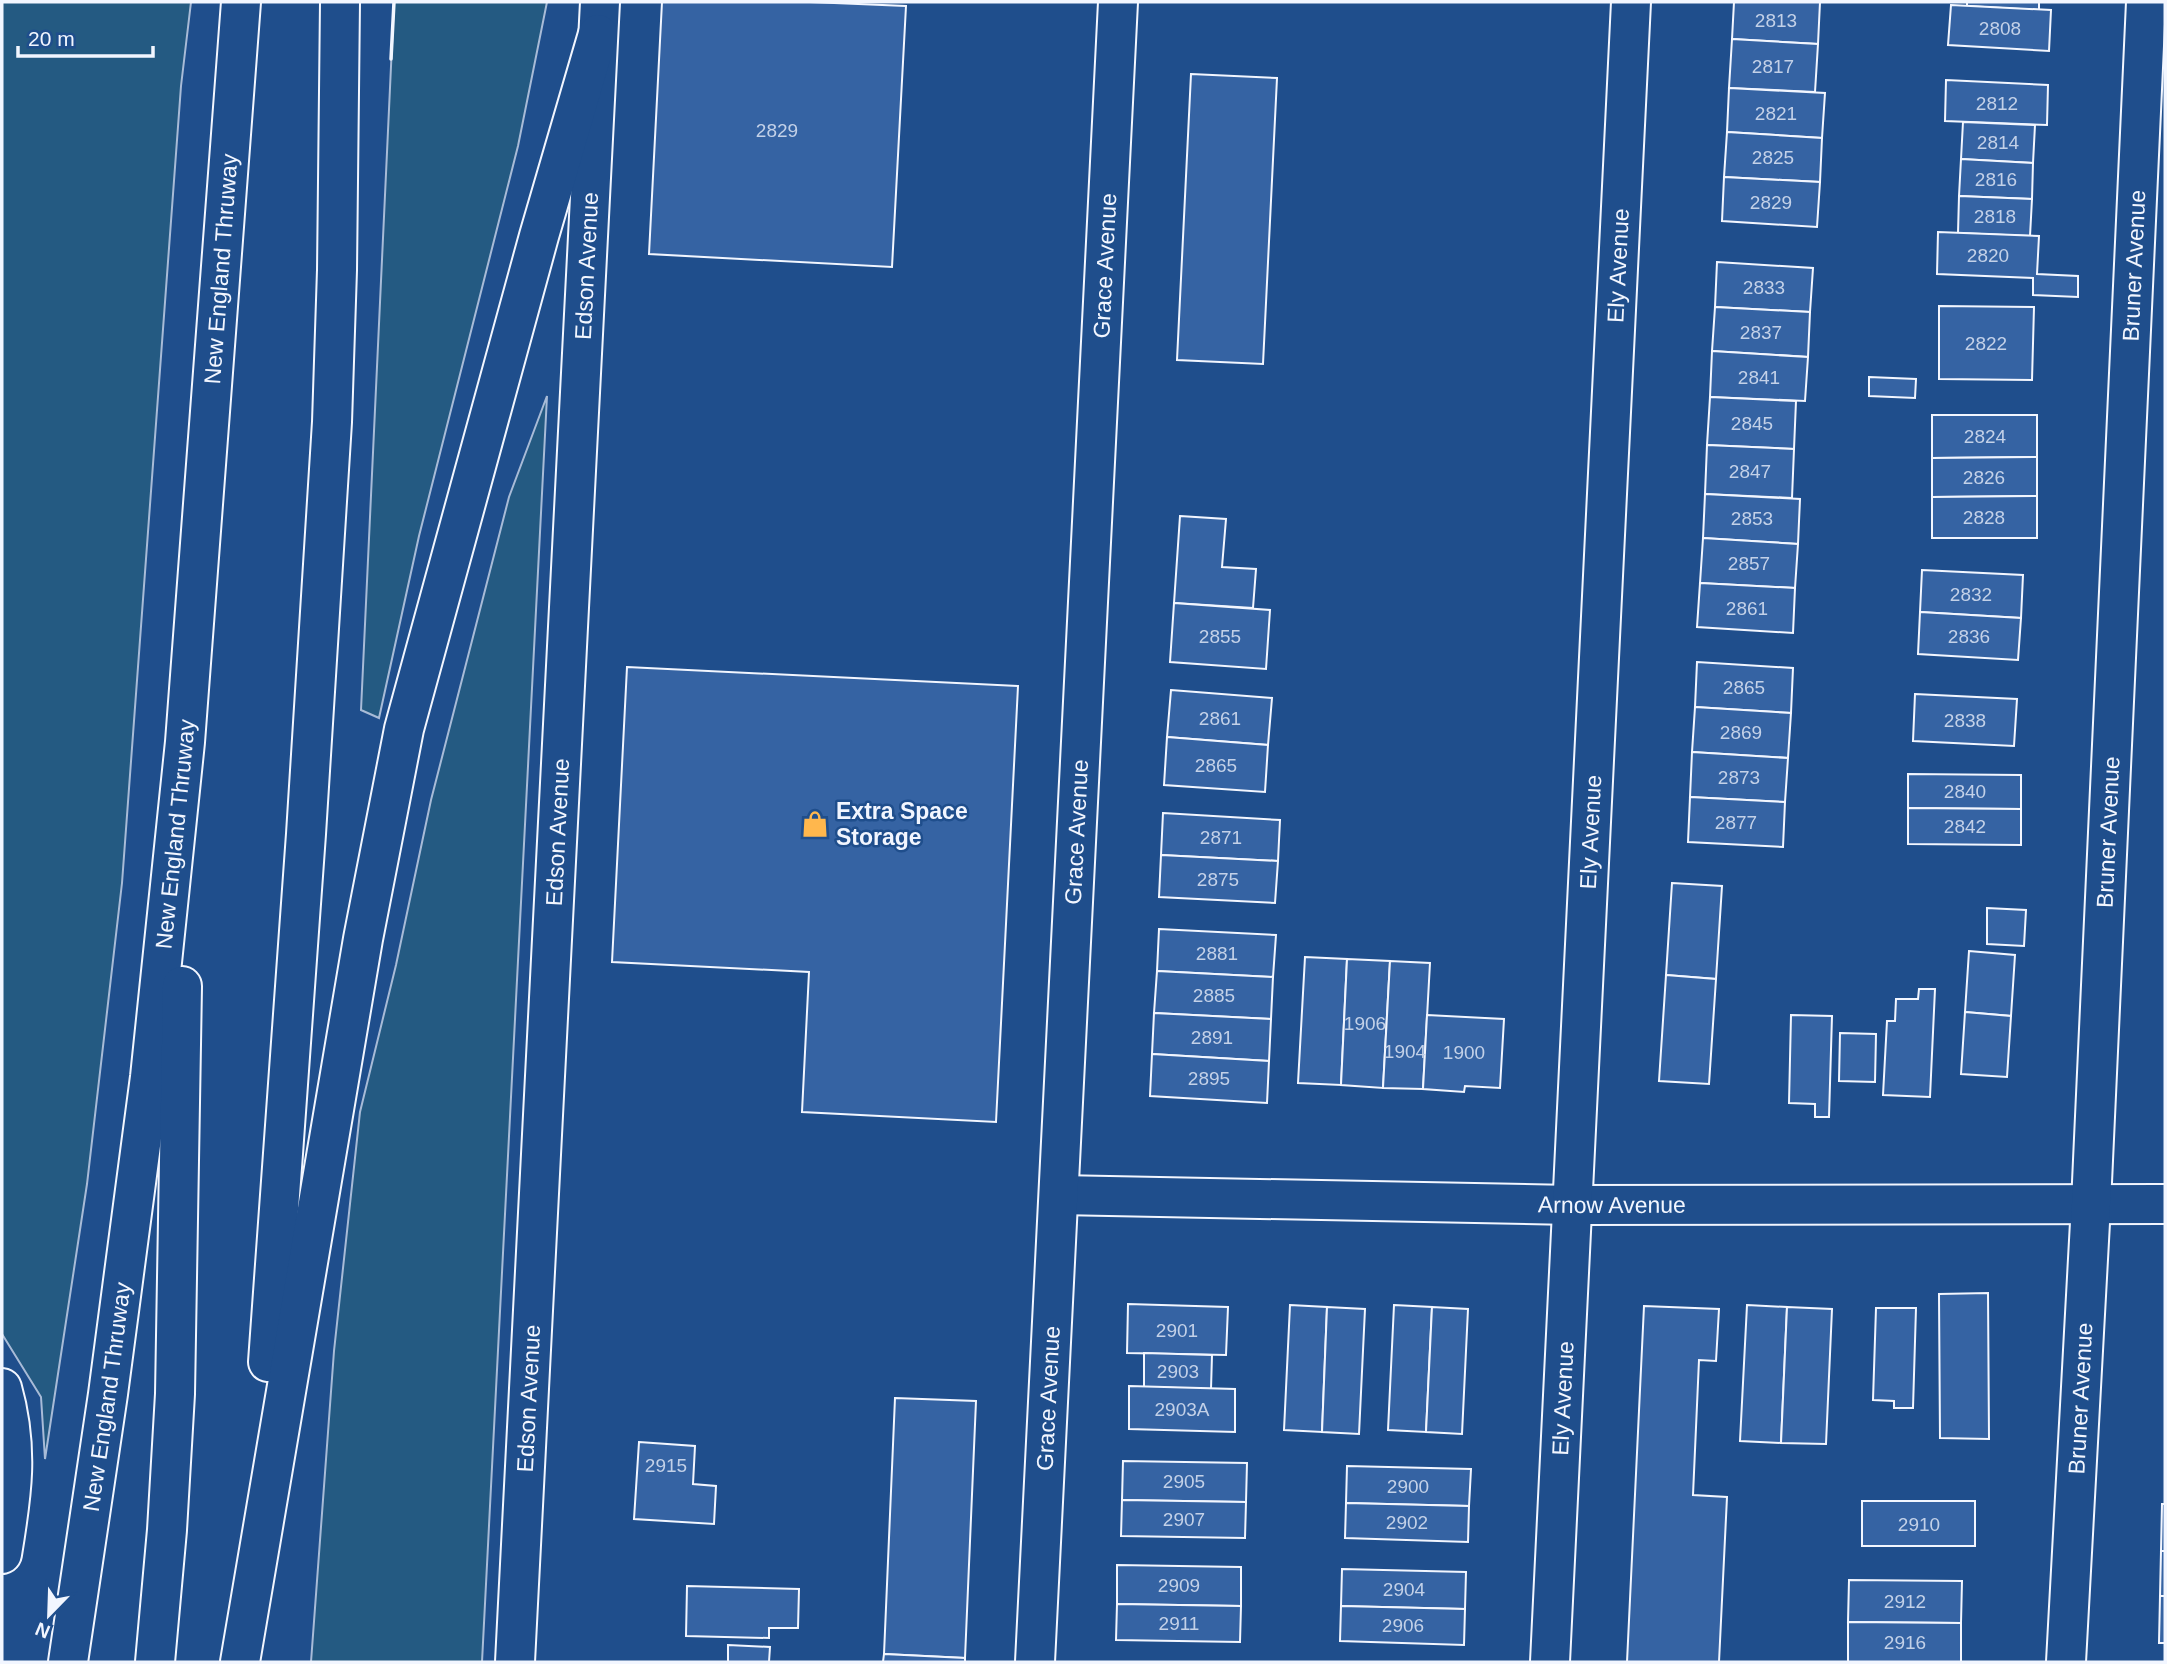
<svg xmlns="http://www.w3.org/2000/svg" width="2167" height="1664" viewBox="0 0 2167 1664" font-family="Arial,sans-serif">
<rect width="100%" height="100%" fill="#1f4e8c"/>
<g fill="#245a82" stroke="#a8bbd7" stroke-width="2">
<path d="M2,2H191L181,86L122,883L87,1184L45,1459L41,1397L2,1334Z"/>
<path d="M394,2H547L518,146L419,536L379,718L361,710Z"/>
<path d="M547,396L482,1662H311L334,1351L360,1112L396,965L431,800L509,497Z"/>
</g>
<g fill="#3563a3" stroke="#f2f6ff" stroke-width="2">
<path d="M662,2H810L906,6L892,267L649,254Z"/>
<path d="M1734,2H1820L1818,44L1732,39Z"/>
<path d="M1967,2H2039V10L1967,6Z"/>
<path d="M1951,5L2051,10L2049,51L1948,45Z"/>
<path d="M1732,39L1818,44L1815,92L1729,88Z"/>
<path d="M1191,74L1277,78L1263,364L1177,360Z"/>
<path d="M1946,80L2048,85L2047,125L1945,121Z"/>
<path d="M1729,88L1825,93L1822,138L1727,132Z"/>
<path d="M1963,122L2035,125L2033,163L1961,159Z"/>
<path d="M1727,132L1822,138L1820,182L1724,177Z"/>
<path d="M1961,159L2033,163L2032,199L1959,196Z"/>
<path d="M1724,177L1820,182L1817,227L1722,221Z"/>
<path d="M1959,196L2032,199L2030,236L1958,233Z"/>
<path d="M1938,232L2039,236L2037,274L2078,276V297L2033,295V278L1937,274Z"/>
<path d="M1717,262L1813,268L1810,312L1715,307Z"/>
<path d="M1939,306L2034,307L2032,380L1939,379Z"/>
<path d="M1715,307L1810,312L1808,357L1712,351Z"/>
<path d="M1712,351L1808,357L1805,401L1710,397Z"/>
<path d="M1869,377L1916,379L1915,398L1869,396Z"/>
<path d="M1710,397L1796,401L1794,449L1707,445Z"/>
<path d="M1932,415H2037V457L1932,458Z"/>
<path d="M1707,445L1794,449L1792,498L1705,494Z"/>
<path d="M2037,457V496L1932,497V458Z"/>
<path d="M1705,494L1800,499L1798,544L1703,538Z"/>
<path d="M2037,496V538H1932V497Z"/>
<path d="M1180,516L1226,519L1222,567L1256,569L1253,608L1174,603Z"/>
<path d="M1703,538L1798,544L1795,588L1700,583Z"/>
<path d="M1922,570L2023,575L2021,618L1920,612Z"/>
<path d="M1700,583L1795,588L1793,633L1697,627Z"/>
<path d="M1174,603L1270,610L1266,669L1170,662Z"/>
<path d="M1920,612L2021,618L2018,660L1918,654Z"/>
<path d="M1697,662L1793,668L1791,713L1695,707Z"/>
<path d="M627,667L1018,686L996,1122L802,1112L809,972L612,962Z"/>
<path d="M1171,690L1272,698L1268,745L1167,737Z"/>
<path d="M1915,694L2017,699L2014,746L1913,741Z"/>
<path d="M1695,707L1791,713L1788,758L1692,752Z"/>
<path d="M1167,737L1268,745L1265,792L1164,785Z"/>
<path d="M1692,752L1788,758L1785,802L1690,797Z"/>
<path d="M1908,774L2021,775V809L1908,808Z"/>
<path d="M1690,797L1785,802L1783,847L1688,842Z"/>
<path d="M1908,808L2021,809V845L1908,844Z"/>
<path d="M1163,813L1280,820L1278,861L1161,855Z"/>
<path d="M1161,855L1278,861L1275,903L1159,897Z"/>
<path d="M1672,883L1722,886L1716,979L1666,975Z"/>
<path d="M1987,908L2026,910L2024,946L1987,944Z"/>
<path d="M1159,929L1276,935L1273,977L1157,971Z"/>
<path d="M1969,951L2015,955L2011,1016L1965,1012Z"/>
<path d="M1305,957L1347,959L1341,1085L1298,1083Z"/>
<path d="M1347,959L1390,961L1383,1088L1341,1085Z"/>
<path d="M1390,961L1430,963L1423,1089L1383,1088Z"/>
<path d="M1157,971L1273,977L1271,1019L1154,1013Z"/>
<path d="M1666,975L1716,979L1709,1084L1659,1081Z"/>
<path d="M1919,989H1935L1930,1097L1883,1095L1887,1021H1895L1896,999H1918Z"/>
<path d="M1965,1012L2011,1016L2007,1077L1961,1074Z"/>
<path d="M1154,1013L1271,1019L1269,1061L1152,1054Z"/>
<path d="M1427,1015L1504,1019L1500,1088L1465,1086L1464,1092L1423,1089Z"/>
<path d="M1791,1015L1832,1016L1829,1117H1815V1104L1789,1103Z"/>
<path d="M1840,1033L1876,1034L1875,1082L1839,1081Z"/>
<path d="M1152,1054L1269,1061L1267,1103L1150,1096Z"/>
<path d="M1988,1293L1989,1439L1940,1438L1939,1294Z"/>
<path d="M1128,1304L1228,1307L1226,1355L1127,1353Z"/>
<path d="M1290,1305L1327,1307L1322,1432L1284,1430Z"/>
<path d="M1394,1305L1432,1307L1426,1432L1388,1430Z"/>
<path d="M1747,1305L1787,1307L1781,1443L1740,1441Z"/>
<path d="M1644,1306L1719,1309L1716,1361L1699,1360L1693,1495L1727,1497L1719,1662H1627Z"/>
<path d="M1327,1307L1365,1309L1359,1434L1322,1432Z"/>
<path d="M1432,1307L1468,1309L1462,1434L1426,1432Z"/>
<path d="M1787,1307L1832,1309L1826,1444L1781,1443Z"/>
<path d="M1876,1308H1916L1913,1408H1894V1401L1873,1400Z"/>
<path d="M1144,1353L1212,1355L1211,1389L1144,1387Z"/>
<path d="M1129,1386L1235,1389V1432L1129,1429Z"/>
<path d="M895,1398L976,1401L965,1658L884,1654Z"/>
<path d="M639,1442L695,1446L693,1484L716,1486L714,1524L634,1519Z"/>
<path d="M1123,1461L1247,1463L1246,1502L1122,1500Z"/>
<path d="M1347,1466L1471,1469L1469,1506L1346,1503Z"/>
<path d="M1122,1500L1246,1502L1245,1538L1121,1536Z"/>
<rect x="1862" y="1501" width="113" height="45"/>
<path d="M1346,1503L1469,1506L1468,1542L1345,1538Z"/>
<path d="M2162,1504H2165V1551H2161Z"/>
<path d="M2161,1551H2165V1596H2160Z"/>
<path d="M1117,1565L1241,1567V1606L1117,1604Z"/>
<path d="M1342,1569L1466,1572L1465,1609L1341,1606Z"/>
<path d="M1849,1580L1962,1581L1961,1623L1848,1622Z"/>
<path d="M687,1586L799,1589L798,1628H769V1638L686,1636Z"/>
<path d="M2160,1596H2165V1643H2159Z"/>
<path d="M1117,1604L1241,1606L1240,1642L1116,1640Z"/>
<path d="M1341,1606L1465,1609L1464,1645L1340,1641Z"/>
<path d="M1848,1622L1961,1623V1662H1848Z"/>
<path d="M728,1645L770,1647L769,1662H728Z"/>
<path d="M884,1654L965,1658V1662H883Z"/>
</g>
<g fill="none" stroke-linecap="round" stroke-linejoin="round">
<defs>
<g id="street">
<path id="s1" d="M1059,1195L1572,1205L2165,1204"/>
<path id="s2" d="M1550,1662L1631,2"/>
<path id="s3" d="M2066,1662L2091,1204L2146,2"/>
</g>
<g id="secondary">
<path id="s4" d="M515,1662L600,2"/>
<path id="s5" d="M1035,1662L1118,2"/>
</g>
<g id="highway">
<path d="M268,1362L306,834L332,422L337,270L340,2"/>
<path d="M2,1388C19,1448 12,1494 2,1554"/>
<path id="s6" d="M68,1662L108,1394L150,1077L185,742L241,2"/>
<path d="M155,1662L167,1530L175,1394L182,986"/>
<path d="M240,1662L363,939L404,729L539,236L598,34"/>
</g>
</defs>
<use href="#street" stroke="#f2f6ff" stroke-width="42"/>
<use href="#secondary" stroke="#f2f6ff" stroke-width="42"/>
<use href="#highway" stroke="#f2f6ff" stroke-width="42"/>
<use href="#street" stroke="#1f4e8c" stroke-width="38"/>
<use href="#secondary" stroke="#1f4e8c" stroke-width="38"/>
<use href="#highway" stroke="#1f4e8c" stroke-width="38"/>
<path stroke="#f2f6ff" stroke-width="3.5" d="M391,59L394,2"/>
</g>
<defs>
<symbol id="shop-bare" viewBox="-9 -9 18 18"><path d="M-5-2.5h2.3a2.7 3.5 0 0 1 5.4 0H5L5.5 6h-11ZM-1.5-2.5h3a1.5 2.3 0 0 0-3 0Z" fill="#ffb74d" stroke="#1f4e8c" stroke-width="2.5" paint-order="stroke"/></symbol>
</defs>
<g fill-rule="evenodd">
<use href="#shop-bare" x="796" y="805" width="38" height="38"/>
</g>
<g text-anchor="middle" stroke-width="5" stroke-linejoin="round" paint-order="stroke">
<g font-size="19" fill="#c3d1e8">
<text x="1776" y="27">2813</text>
<text x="2000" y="35">2808</text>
<text x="1773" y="73">2817</text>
<text x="1997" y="110">2812</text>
<text x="1776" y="120">2821</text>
<text x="777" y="137">2829</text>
<text x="1998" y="149">2814</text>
<text x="1773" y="164">2825</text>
<text x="1996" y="186">2816</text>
<text x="1771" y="209">2829</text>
<text x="1995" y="223">2818</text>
<text x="1988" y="262">2820</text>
<text x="1764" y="294">2833</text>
<text x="1761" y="339">2837</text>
<text x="1986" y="350">2822</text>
<text x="1759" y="384">2841</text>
<text x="1752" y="430">2845</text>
<text x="1985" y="443">2824</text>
<text x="1750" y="478">2847</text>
<text x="1984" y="484">2826</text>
<text x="1984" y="524">2828</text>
<text x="1752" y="525">2853</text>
<text x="1749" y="570">2857</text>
<text x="1971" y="601">2832</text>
<text x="1747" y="615">2861</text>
<text x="1220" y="643">2855</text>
<text x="1969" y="643">2836</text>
<text x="1744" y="694">2865</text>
<text x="1220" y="725">2861</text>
<text x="1965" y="727">2838</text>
<text x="1741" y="739">2869</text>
<text x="1216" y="772">2865</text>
<text x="1739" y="784">2873</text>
<text x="1965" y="798">2840</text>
<text x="1736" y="829">2877</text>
<text x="1965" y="833">2842</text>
<text x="1221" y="844">2871</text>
<text x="1218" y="886">2875</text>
<text x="1217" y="960">2881</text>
<text x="1214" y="1002">2885</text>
<text x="1365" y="1030">1906</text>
<text x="1212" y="1044">2891</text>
<text x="1405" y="1058">1904</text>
<text x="1464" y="1059">1900</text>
<text x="1209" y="1085">2895</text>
<text x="1177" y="1337">2901</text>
<text x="1178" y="1378">2903</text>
<text x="1182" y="1416">2903A</text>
<text x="666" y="1472">2915</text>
<text x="1184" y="1488">2905</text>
<text x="1408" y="1493">2900</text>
<text x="1184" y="1526">2907</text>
<text x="1407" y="1529">2902</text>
<text x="1919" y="1531">2910</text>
<text x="1179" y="1592">2909</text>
<text x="1404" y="1596">2904</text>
<text x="1905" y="1608">2912</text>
<text x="1179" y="1630">2911</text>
<text x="1403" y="1632">2906</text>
<text x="1905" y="1649">2916</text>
</g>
<g font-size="23" fill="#f2f6ff" stroke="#1f4e8c">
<text dy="8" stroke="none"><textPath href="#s4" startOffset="1398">Edson Avenue</textPath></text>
<text dy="8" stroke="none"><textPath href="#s5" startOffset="1398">Grace Avenue</textPath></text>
<text dy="8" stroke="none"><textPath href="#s2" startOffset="1398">Ely Avenue</textPath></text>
<text dy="8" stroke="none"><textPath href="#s3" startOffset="1398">Bruner Avenue</textPath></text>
<text dy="8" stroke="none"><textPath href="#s6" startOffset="1402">New England Thruway</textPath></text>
<text dy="8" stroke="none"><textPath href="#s4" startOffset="831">Edson Avenue</textPath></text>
<text dy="8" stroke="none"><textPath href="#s5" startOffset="831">Grace Avenue</textPath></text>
<text dy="8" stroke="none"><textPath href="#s2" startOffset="831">Ely Avenue</textPath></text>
<text dy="8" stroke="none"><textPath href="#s3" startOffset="831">Bruner Avenue</textPath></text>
<text dy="8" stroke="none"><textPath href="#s6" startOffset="835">New England Thruway</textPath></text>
<text dy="8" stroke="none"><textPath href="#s1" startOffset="553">Arnow Avenue</textPath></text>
<text dy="8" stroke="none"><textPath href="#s6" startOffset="268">New England Thruway</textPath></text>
<text dy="8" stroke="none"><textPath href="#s4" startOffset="264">Edson Avenue</textPath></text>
<text dy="8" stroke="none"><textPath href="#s5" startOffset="264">Grace Avenue</textPath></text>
<text dy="8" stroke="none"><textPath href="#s2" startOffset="264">Ely Avenue</textPath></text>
<text dy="8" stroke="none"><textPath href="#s3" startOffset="264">Bruner Avenue</textPath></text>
</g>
<g font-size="23" font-weight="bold" fill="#f2f6ff" stroke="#1f4e8c" text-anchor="start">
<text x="836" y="819">Extra Space<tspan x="836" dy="26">Storage</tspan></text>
</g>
</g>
<rect width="2167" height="1664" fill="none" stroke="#f2f6ff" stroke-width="7"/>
<g transform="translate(49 1615) rotate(203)" stroke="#1f4e8c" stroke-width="5" paint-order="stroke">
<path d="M0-5L12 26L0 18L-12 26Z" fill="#f2f6ff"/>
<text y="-10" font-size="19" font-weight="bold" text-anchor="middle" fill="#f2f6ff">N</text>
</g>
<path d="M18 46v10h135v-10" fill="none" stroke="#f2f6ff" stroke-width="3.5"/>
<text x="28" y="46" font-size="21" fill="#f2f6ff" stroke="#1f4e8c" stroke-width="5" paint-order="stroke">20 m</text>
</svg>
